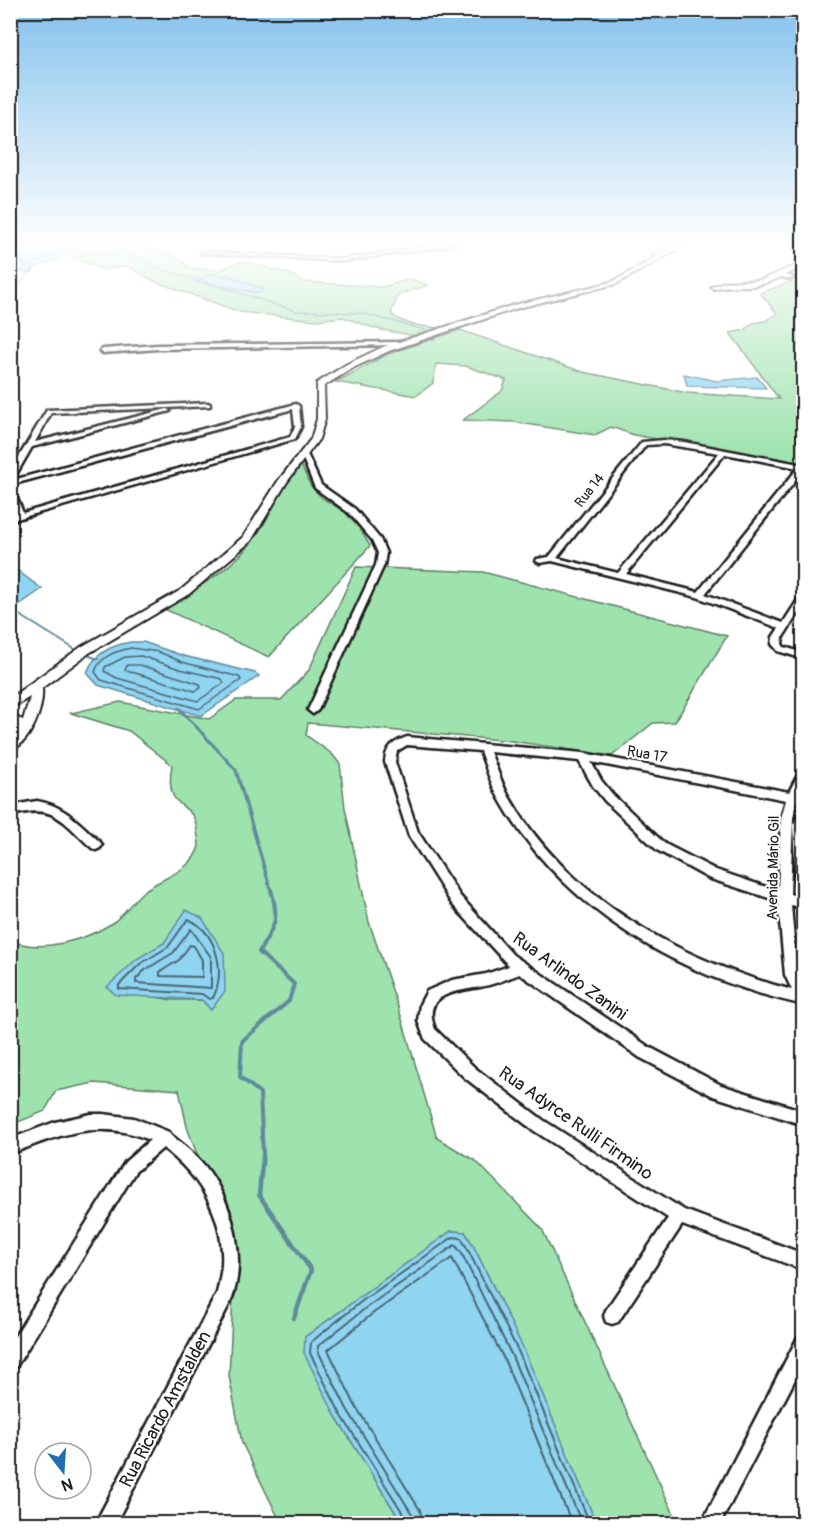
<svg xmlns="http://www.w3.org/2000/svg" width="814" height="1534" font-family="Pangolin,sans-serif">
	<rect width="100%" height="100%" fill="#fff"/>
	<filter id="ink" filterUnits="userSpaceOnUse"><feTurbulence type="fractalNoise" baseFrequency=".0167" numOctaves="2"/><feDisplacementMap in="SourceGraphic" scale="12" xChannelSelector="R" yChannelSelector="G"/><feConvolveMatrix kernelMatrix="1 2 1 2 8 2 1 2 1" color-interpolation-filters="sRGB"/></filter>
	<g filter="url(#ink)">
		<g fill="#9ee2ad" stroke="#5d7f64" stroke-width="1.5" fill-rule="evenodd">
			<path d="M140,247l32,7 19,14 30,2 20,-9 49,13 14,8 78,5 29,-8 17,6 -30,10 -7,18c9,12 34,13 47,15l-22,8 -39,-7 -34,-12 -27,3 -76,-8 -84,-30 -29,-16 -24,4 -31,-13z"/>
			<path d="M803,277v189l-169,-31 -23,-8 -16,8 -81,-13 -51,-2 39,-29 4,-11 -40,-14 -30,-2 -3,19 -17,13 -80,-14 52,-28 72,-24 123,42 104,21 92,6 -49,-66 15,-3 8,-7 12,-2 12,-8 -17,-20z"/>
			<path d="M300,463l11,23 11,12 22,13 16,18 10,17 -101,111 -105,-48c27,-18 60,-35 82,-60 23,-26 33,-59 54,-86z"/>
			<path d="M356,567l127,5 244,64 -52,86 -22,1 -41,33 -100,-15 -204,-18 -2,12 26,19 8,10 5,44 24,114 32,94 36,122 39,23 66,68 136,294h-82l-72,-173 -51,-105 -8,-13 -14,-1 -146,106 30,78 67,108h-121l-39,-80 -13,-67 4,-80 1,-59 -12,-41 -24,-39 -11,-30 -8,-37 -85,-7 -38,8 -11,20 -34,14 -1,-185c29,14 75,0 101,-16 13,-8 21,-24 33,-33 18,-14 48,-19 55,-45 0,-4 -1,-10 -2,-14 -2,-21 -8,-19 -21,-32 -8,-9 -6,-24 -4,-35l-43,-34 -58,-18 49,-11 89,17 27,-19h45l28,-30zM164,943l47,67 -9,-10h-31l-63,-13 29,-28z"/>
		</g>
		<g fill="#8fd4f1" stroke="#618a9c" stroke-width="1.5">
			<path d="M11,244h117l1,2 -7,2 -20,-3 -3,2 4,4c-18,-2 -28,0 -44,6v2l-27,10 2,2 -2,1 -21,1v-7l4,-2 2,-5 -1,-3 -5,1z"/>
			<path d="M210,274l19,2 35,13 -4,4 -64,-11z"/>
			<path d="M684,374l33,7 40,-4 9,11 -79,-2z"/>
			<path d="M10,565l32,24 -26,18 -5,-5z"/>
			<path d="M131,642h12l41,14 71,17 4,3 -58,40 -103,-31 -11,-12c6,-19 25,-28 44,-31z"/>
			<path d="M186,910l16,8 22,35 1,38 -14,19 -9,-10 -86,-5 -9,-8 30,-28 27,-16z"/>
			<path d="M451,1231l14,1 8,13 51,105 72,173h-194l-67,-108 -31,-62 1,-16z"/>
		</g>
		<g fill="none" stroke-linecap="round" stroke-linejoin="round">
			<g stroke="#4a6671" stroke-width="1.5">
				<path d="M10,250l10,2 3,13 3,2 51,-23"/>
				<path d="M131,648l28,4 23,10 57,15 2,3 -42,29 -98,-29 -6,-8c5,-16 21,-21 36,-24z"/>
				<path d="M141,656l39,13 42,10 2,4 -26,18 -81,-23 -13,-7 1,-4 20,-10z"/>
				<path d="M127,665h13l60,19 1,4 -6,3 -70,-21z"/>
			</g>
			<g stroke="#4a6671" stroke-width="2">
				<path d="M188,919c29,13 38,52 25,79l-4,1 -7,-5 -83,-5v-4l21,-21 28,-17z"/>
				<path d="M191,929l20,28v31l-75,-5v-4l9,-9 28,-17z"/>
				<path d="M190,945l4,1 8,14v17l-42,-1v-4l19,-12z"/>
				<path d="M407,1524l-1,-6 -66,-105 -30,-60 1,-11 51,-41 91,-64 8,1 6,10 52,105 71,171"/>
				<path d="M414,1524l-2,-10 -65,-105 -29,-58v-5l49,-39 88,-62 6,7 51,104 70,168"/>
				<path d="M423,1524l-3,-14 -65,-105 -27,-55 44,-36 80,-56 52,101 68,165"/>
			</g>
			<g stroke="#618a9c" stroke-width="1.5">
				<path d="M66,252l61,2 33,15 38,11"/>
				<path d="M27,277l7,-11"/>
				<path d="M205,282l91,29 65,2 64,17"/>
				<path d="M10,295l14,-16"/>
			</g>
			<g stroke="#618a9c" stroke-width="2">
				<path d="M10,609l66,41"/>
				<path d="M87,655l11,4"/>
			</g>
			<path stroke="#618a9c" stroke-width="3" d="M179,708l57,62 35,121"/>
			<path stroke="#618a9c" stroke-width="4" d="M261,1175l2,-20 -3,-62 -20,-16 2,-36 47,-40 5,-17 -35,-32c16,-28 21,-31 12,-62"/>
			<path stroke="#618a9c" stroke-width="4.5" d="M261,1173l-2,22 52,75 -17,48"/>
			<g stroke="#1c1c1c" stroke-width="5">
				<g id="minor">
					<path d="M447,244h11l-113,17 -144,-8 2,-1 142,7z"/>
					<path d="M671,244h5l-20,11 -4,-1z"/>
					<rect x="800" y="244" width="4" height="1"/>
					<path d="M779,274l14,3v1l-2,1 -14,-3z"/>
					<path d="M400,342l2,1v2l-244,4 -55,4 -3,-2 3,-2 55,-4z"/>
					<path d="M208,403l2,1v2l-159,7 -16,29 132,-33 3,2 -138,36 -19,33 283,-76 3,2 2,21 -6,12 -285,82v-5l6,-1 -6,-13v-13l4,2 9,22 267,-76 5,-10 -2,-18 -283,76v-13l37,-62z"/>
					<path d="M664,440l20,2 120,23v5l-99,124 78,29 18,-28 3,-1v10l-21,33 -1,7 2,3 20,6v6l-26,-8 -6,-7 1,-7 6,-9 -82,-31 -145,-36 -12,2 -4,-2 1,-2 12,-2 93,-115zM664,444l55,9 -101,120 -61,-15 89,-113zM725,454l73,14 -100,124 -72,-18z"/>
					<path d="M302,453l5,1 14,31 34,24 25,30 6,14 -2,12 -66,145 -5,4 -5,-4 68,-145 2,-12 -6,-13 -23,-27 -34,-25 -14,-34z"/>
					<path d="M407,737l176,16 206,39 11,-21 4,-1v15l-5,9 5,1v8l-8,-1 -3,16 -3,76 7,2 -4,-71 7,-12 4,-1v99l-6,-4 -7,-2 6,69 7,11v20c-17,-4 -33,-8 -49,-13 -104,-32 -203,-98 -256,-194 -8,-14 -13,-31 -19,-47l-73,-6 -10,6 -2,11 23,70 42,64 53,59 136,92 72,38 83,26v14l-91,-29 -74,-39 -119,-83c-12,4 -24,10 -36,12 -25,6 -64,5 -49,43l40,39 68,52 141,90 120,44v16l-122,-45 -64,97 -6,2 -6,-2 -2,-6 2,-6 62,-92 -135,-88 -68,-52 -40,-39 -7,-18 2,-17 7,-13 25,-11 34,-6 23,-8 -57,-62 -43,-68 -24,-74c1,-15 8,-20 22,-25zM490,752l89,9 14,25 12,15 52,49 51,28 70,23 7,74 7,15c-112,-30 -225,-91 -284,-195 -7,-13 -12,-29 -18,-43zM591,762l195,38 -5,18 -3,73 -62,-21 -51,-26 -52,-49 -12,-15z"/>
					<path d="M37,801c27,4 43,23 63,41l2,3 -2,3 -4,2 -4,-2c-30,-27 -38,-46 -82,-32v-9l15,-4z"/>
					<path d="M91,1114h12l31,4 35,14 2,3c14,11 29,23 39,38 24,35 37,88 21,128l-116,223h-20l122,-231c2,-9 4,-19 5,-28 3,-48 -22,-89 -59,-117l-28,24 -119,195 -6,2v-25l115,-182 25,-22c-52,-22 -91,-5 -140,14v-15l45,-17z"/>
					<path d="M804,1335v27l-84,162h-19l97,-187z"/>
				</g>
			</g>
			<g stroke="#1c1c1c" stroke-width="4">
				<g id="tertiary">
					<path d="M680,244h7l-71,40 -98,24 -129,43 -36,17 -29,18 1,33 -6,20 -32,43 -36,59 -62,53 -100,59 -47,35c2,20 -11,55 -32,63v-13l5,-6v-5l-5,-2v-10l13,5 7,-23 -20,12v-11l71,-51 100,-57 62,-53 35,-56 33,-42 6,-20v-36l30,-19 36,-17 131,-42 98,-23z"/>
					<path d="M804,262v4c-15,7 -30,16 -46,19 -15,3 -29,-1 -44,4l-3,-2 13,-5 37,-2z"/>
				</g>
			</g>
			<use href="#minor" fill="#fff" fill-rule="evenodd"/>
			<use href="#tertiary" fill="#fff" fill-rule="evenodd"/>
		</g>
	</g>
	<linearGradient id="sky" x2="0" y2="1"><stop stop-color="#84c1ec"/><stop offset="0.53" stop-color="#fff"/><stop offset="1" stop-color="#fff" stop-opacity="0"/></linearGradient>
	<rect width="814" height="459" fill="url(#sky)"/>
	<g text-anchor="middle" stroke-width="4.5" stroke-linejoin="round" paint-order="stroke">
		<g font-size="14" fill="#1c1c1c" stroke="#fff">
			<text transform="translate(589 490) rotate(-52)" y="5">Rua 14</text>
		</g>
		<g font-size="15" fill="#1c1c1c" stroke="#fff">
			<text transform="translate(647 754) rotate(10)" y="5">Rua 17</text>
			<text transform="translate(773 868) rotate(-89)" y="5">Avenida Mário Gil</text>
		</g>
		<g font-size="18" fill="#1c1c1c" stroke="#fff">
			<text transform="translate(570 976) rotate(36)" y="6">Rua Arlindo Zanini</text>
			<text transform="translate(576 1123) rotate(35)" y="6">Rua Adyrce Rulli Firmino</text>
			<text transform="translate(165 1409) rotate(-62)" y="6">Rua Ricardo Amstalden</text>
		</g>
	</g>
	<rect width="814" height="1534" fill="none" stroke="#fff" stroke-width="36"/>
	<rect x="18" y="18" width="778" height="1498" fill="none" stroke="#1c1c1c" stroke-width="2" filter="url(#ink)"/>
	<g transform="translate(63 1471) rotate(163)"><circle r="28" fill="#ffffff" stroke="#a4a4a4" stroke-width="1.5"/>
	<path d="M0-4.5L10 22L0 15L-10 22Z" fill="#1f6fb2"/>
	<text y="-9" font-size="16" font-weight="bold" text-anchor="middle" fill="#1c1c1c">N</text>
	</g>
</svg>
